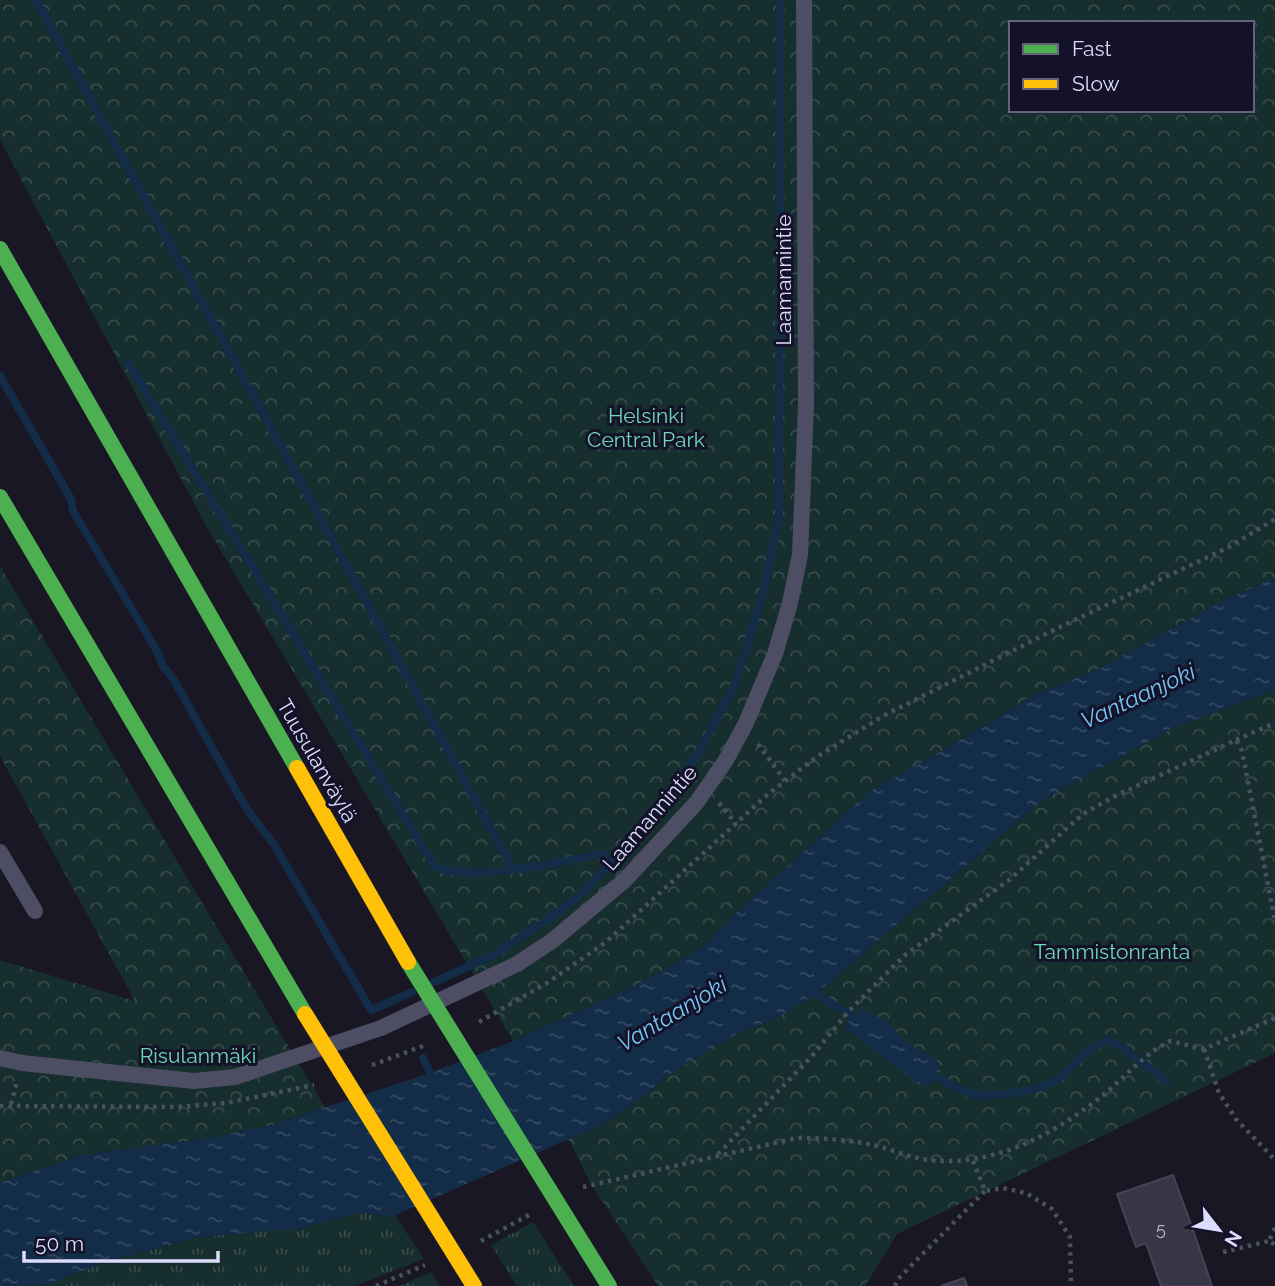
<svg xmlns="http://www.w3.org/2000/svg" width="1275" height="1286" font-family="Raleway,sans-serif">
	<defs>
		<pattern id="grass-tufts" width="24" height="20" patternUnits="userSpaceOnUse" patternTransform="scale(1.75)"><rect width="24" height="20" fill="#162e2d"/><path d="M3 7l-1-3M5 7V3M7 7l1-3M15 17l-1-3M17 17v-4M19 17l1-3" fill="none" stroke="#374c4c"/></pattern>
		<pattern id="park-crowns" width="20" height="18" patternUnits="userSpaceOnUse" patternTransform="scale(1.75)"><rect width="20" height="18" fill="#162e2d"/><path d="M2 6a3 3 0 1 1 6 0M12 15a3 3 0 1 1 6 0" fill="none" stroke="#374c4c"/></pattern>
		<pattern id="water-ripples" width="26" height="14" patternUnits="userSpaceOnUse" patternTransform="scale(1.75)"><rect width="26" height="14" fill="#132c48"/><path d="M2 4q2-2 4 0t4 0M15 11q2-2 4 0t4 0" fill="none" stroke="#354a63"/></pattern>
	</defs>
	<rect width="100%" height="100%" fill="#181723"/>
	<g fill="url(#grass-tufts)">
		<path d="M362,1212l29,5 4,-2 29,44 -69,27h-312l62,-24 95,-25 102,-9z"/>
		<path d="M533,1222l41,64h-57l-26,-41z"/>
		<path d="M431,1272l9,14h-41z"/>
	</g>
	<g fill="url(#park-crowns)" fill-rule="evenodd">
		<path d="M0,0h1275v578l-55,24 -121,67 -69,28 -86,53 -74,41 -135,123 -34,34 -64,37 -124,56 -305,-512 -208,-389zM1011,23h241v87h-241z"/>
		<path d="M0,566l325,541 -53,18 -63,13 -128,17 -81,28v-223l135,41 -135,-245z"/>
		<path d="M1275,690v363l-378,181 -32,52h-207l-67,-102 -23,-45 33,-14 47,-31 20,-19 73,-44 32,-11 43,-26 227,-194 130,-72z"/>
	</g>
	<g fill="url(#water-ripples)">
		<path d="M1275,578v112l-102,38 -130,72 -227,194 -43,26 -32,11 -73,44 -20,19 -47,31 -210,92 -29,-5 -60,16 -102,9 -95,25 -62,24h-43v-103l81,-28 128,-17 63,-13 158,-52 83,-32 124,-56 64,-37 34,-34 135,-123 74,-41 86,-53 69,-28 121,-67z"/>
		<path d="M861,1008l24,12 23,24 28,15 5,10c-4,10 -11,18 -23,15l-74,-57z"/>
	</g>
	<g fill="none" stroke-linecap="round" stroke-linejoin="round">
		<g stroke="#132c48" stroke-width="8">
			<path d="M36,0l477,869"/>
			<path d="M129,364l306,503c42,16 124,-6 168,-13l8,9"/>
			<path d="M0,376l71,123 2,12 84,140 6,15 11,14 65,116 12,19 22,28 98,167 41,-18"/>
			<path d="M434,982l60,-27 59,-39 34,-27 110,-133 38,-72 28,-91 16,-76 1,-517"/>
			<path d="M808,990l52,30"/>
			<path d="M423,1058l7,15"/>
			<path d="M929,1072c15,9 31,20 49,23 15,3 68,-6 79,-15 17,-14 30,-33 51,-40l16,8 43,34"/>
		</g>
	</g>
	<g fill="#363644" stroke="#454356" stroke-width="2">
		<path d="M1173,1175l19,52 20,59h-51l-15,-43 -10,4 -19,-53z"/>
		<path d="M964,1278l3,8h-26z"/>
	</g>
	<g fill="none" stroke-linecap="round" stroke-linejoin="round">
		<g stroke="#46535e" stroke-width="4.5" stroke-dasharray="3.5 5" stroke-linecap="butt">
			<path d="M1236,740l39,-17"/>
			<path d="M758,744l27,37"/>
			<path d="M719,803l17,21"/>
			<path d="M479,1022l68,-39 59,-41 161,-147 48,-37 68,-42 177,-89 169,-80 46,-28"/>
			<path d="M1204,1049l15,44 17,26 39,41"/>
			<path d="M372,1065l51,-19"/>
			<path d="M11,1104l6,-22"/>
			<path d="M0,1106l177,1 49,-4 88,-18"/>
			<path d="M718,1154l94,-98 36,-44 57,-57 104,-75 74,-66 30,-17 123,-57 6,11 33,170"/>
			<path d="M973,1161l12,30 18,-3 23,5 26,16 18,28 1,49"/>
			<path d="M583,1187l214,-49c27,0 54,2 80,8 17,4 34,12 52,14 65,8 130,-28 179,-69 21,-18 38,-38 62,-50l34,8 71,-31"/>
			<path d="M1275,1228l-6,13 6,4"/>
			<path d="M481,1241l48,-26"/>
			<path d="M1223,1252l46,-11"/>
			<path d="M376,1286l49,-21"/>
			<path d="M895,1286l3,-7 87,-88"/>
		</g>
		<g stroke="#4d4e63" stroke-width="16">
			<path d="M0,852l35,59"/>
			<path d="M0,1058l22,5 172,18 41,-4 146,-49 136,-64 35,-23 73,-61 72,-78 29,-42 20,-37 29,-69 15,-51 10,-48 6,-150 -2,-405"/>
		</g>
		<g stroke="#4caf50" stroke-width="16">
			<path d="M0,249l297,519"/>
			<path d="M0,497l305,517"/>
			<path d="M408,962l201,324"/>
		</g>
		<g stroke="#ffc107" stroke-width="16">
			<path d="M297,768l111,194"/>
			<path d="M305,1014l169,272"/>
		</g>
	</g>
	<g text-anchor="middle" stroke-width="6" stroke-linejoin="round" paint-order="stroke">
		<g font-size="18" fill="#b3b2ce">
			<text x="1161" y="1235">5</text>
		</g>
		<g font-size="21" fill="#dddcfc" stroke="#141228">
			<text transform="translate(784 280) rotate(-90)" y="7">Laamannintie</text>
			<text transform="translate(317 761) rotate(60)" y="7">Tuusulanväylä</text>
			<text transform="translate(650 818) rotate(-49)" y="7">Laamannintie</text>
		</g>
		<g font-size="21" fill="#6dd8b2" stroke="#141228">
			<text x="646" y="423">Helsinki<tspan x="646" dy="24">Central Park</tspan></text>
			<text x="1112" y="959">Tammistonranta</text>
			<text x="198" y="1063">Risulanmäki</text>
		</g>
		<g font-size="23" font-style="italic" fill="#73c6f4" stroke="#141228">
			<text transform="translate(1138 696) rotate(-25)" y="8">Vantaanjoki</text>
			<text transform="translate(672 1014) rotate(-31)" y="8">Vantaanjoki</text>
		</g>
	</g>
	<rect x="1009" y="21" width="245" height="91" fill="#141228" stroke="#64637d" stroke-width="2"/>
	<rect x="1023" y="44" width="35" height="10" fill="#4caf50" stroke="#64637d" stroke-width="2"/>
	<text x="1072" y="56" font-size="21" fill="#dddcfc">Fast</text>
	<rect x="1023" y="79" width="35" height="10" fill="#ffc107" stroke="#64637d" stroke-width="2"/>
	<text x="1072" y="91" font-size="21" fill="#dddcfc">Slow</text>
	<g transform="translate(1219 1230) rotate(121)" stroke="#141228" stroke-width="5" paint-order="stroke">
	<path d="M0-5L12 26L0 18L-12 26Z" fill="#dddcfc"/>
	<text y="-10" font-size="19" font-weight="bold" text-anchor="middle" fill="#dddcfc">N</text>
	</g>
	<path d="M24 1251v10h194v-10" fill="none" stroke="#dddcfc" stroke-width="3.5"/>
	<text x="35" y="1251" font-size="21" fill="#dddcfc" stroke="#141228" stroke-width="5" paint-order="stroke">50 m</text>
</svg>
